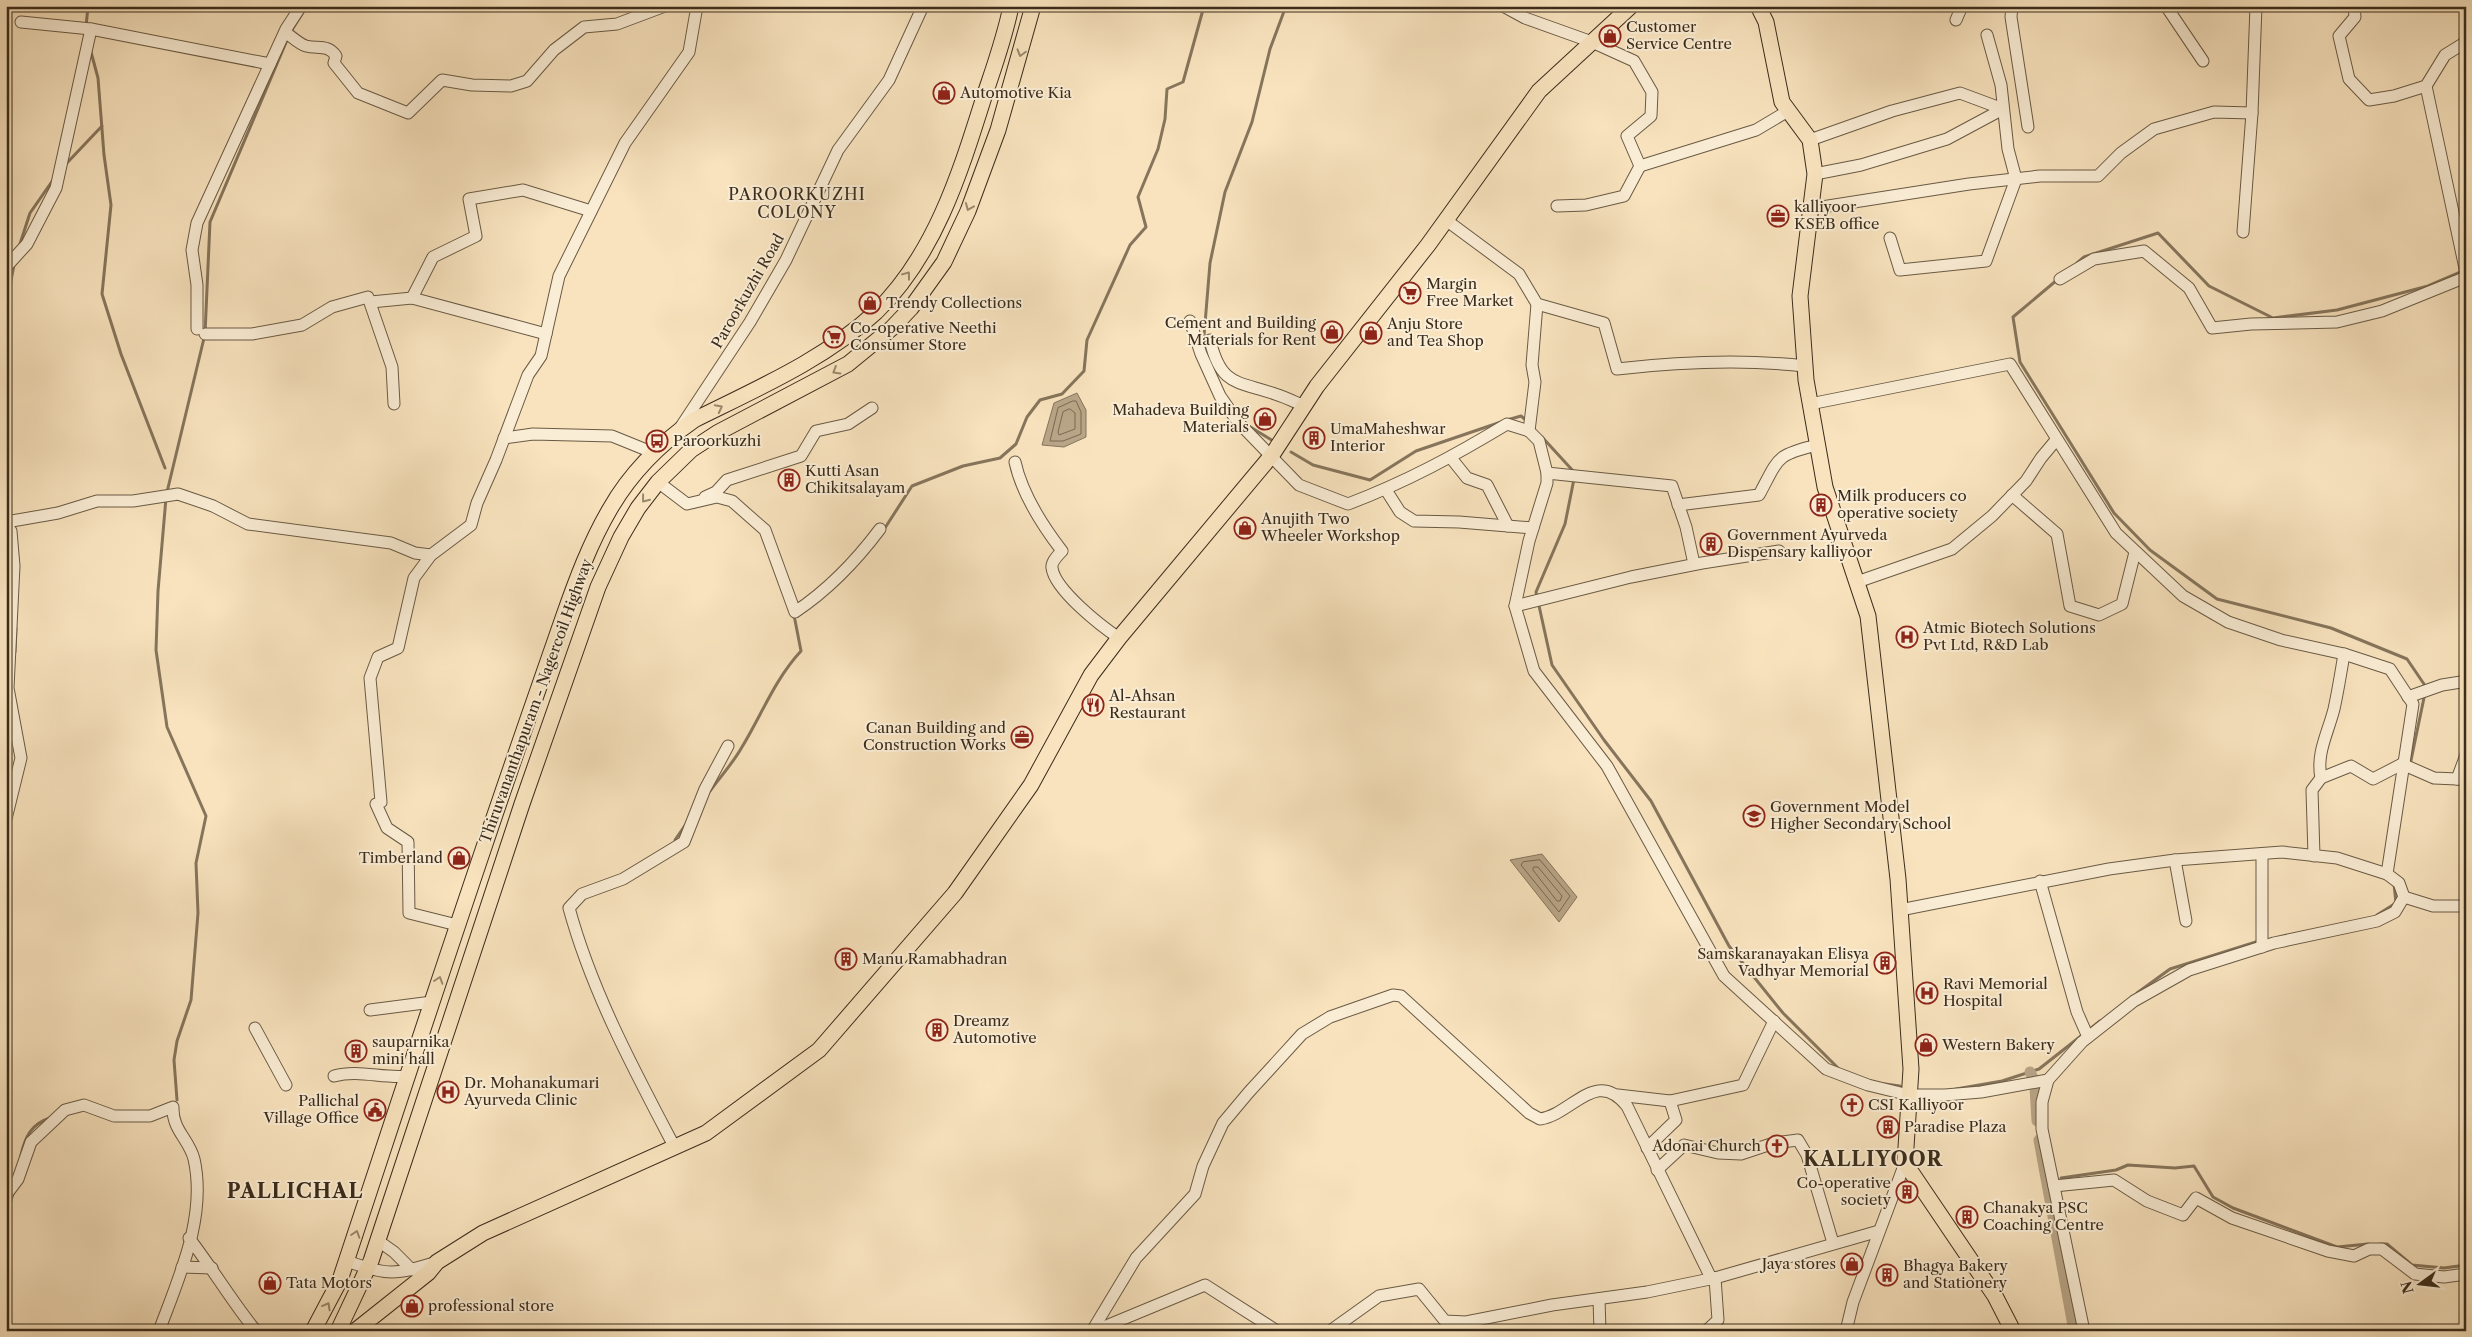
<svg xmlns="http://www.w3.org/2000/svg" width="2472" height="1337" font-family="'Libre Caslon Text',serif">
	<rect width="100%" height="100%" fill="#f8e3be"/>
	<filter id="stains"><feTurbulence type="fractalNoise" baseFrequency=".004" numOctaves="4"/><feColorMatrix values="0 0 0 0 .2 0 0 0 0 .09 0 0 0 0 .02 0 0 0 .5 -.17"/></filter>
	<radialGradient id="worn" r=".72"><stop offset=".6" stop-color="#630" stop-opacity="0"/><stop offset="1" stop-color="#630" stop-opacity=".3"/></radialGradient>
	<g fill="#b8a587" stroke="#86755c">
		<path d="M1077,393l9,17v27l-22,10 -22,-2 12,-42z"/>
		<path d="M1542,854l35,43 -18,25 -49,-62z"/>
	</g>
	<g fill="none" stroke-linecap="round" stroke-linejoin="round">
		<g stroke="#7a6851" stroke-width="1">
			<path d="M1073,401h3l5,11v22l-18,7h-13l8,-33z"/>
			<path d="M1070,409l5,4v16l-16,6 -1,-3 5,-20z"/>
			<path d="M1540,860l30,36 -11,16 -38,-47 2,-3z"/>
			<path d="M1534,867h4l24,29 -2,5h-3l-24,-31z"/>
		</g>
		<g stroke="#86755c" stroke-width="3">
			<path d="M86,27l2,-21"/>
			<path d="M91,52l7,26 6,77 7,50 -9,89 19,60 44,114"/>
			<path d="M65,165l37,-39"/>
			<path d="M19,247l11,-34 23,-33"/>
			<path d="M2077,263l7,-6 74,-24 51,53 64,32 64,-8 91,-24 35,-15"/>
			<path d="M2057,280l-44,37 7,45 94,151 36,37 67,49 114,29 76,31 19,28"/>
			<path d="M6,306l8,-41"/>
			<path d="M1206,343l-2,-7 6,-73 15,-71 27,-70 18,-73 16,-43"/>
			<path d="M1507,420l14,-4 7,6"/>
			<path d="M1247,425l28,17"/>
			<path d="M1542,437l33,36"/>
			<path d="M1291,452l22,13 57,15 46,-29 85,-29"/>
			<path d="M1574,479l-9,45 -29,68 16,73 52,75 47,61 78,145 54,67 57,57"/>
			<path d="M167,492l38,-158 5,-112 80,-189 17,-27"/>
			<path d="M166,498l-8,93 -2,59 11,77 39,89 -10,47 2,50 -7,87 -14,41 -3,19 3,40"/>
			<path d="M6,507l4,11"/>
			<path d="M883,531l29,-45 51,-20 37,-8 16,-14 11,-27 13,-17 22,-6 22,-23 3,-31 43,-95 16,-18 -8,-30 20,-48 7,-30 2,-30 16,-7 21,-76"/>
			<path d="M15,652l1,-24"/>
			<path d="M2410,765l15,-72"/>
			<path d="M710,791c11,-15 23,-28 32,-44 20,-33 33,-68 59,-96l-7,-36"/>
			<path d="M6,834l4,-14"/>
			<path d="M675,840l11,-16"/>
			<path d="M2377,915l19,-12 -2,-19"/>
			<path d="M2137,993l33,-24 89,-28"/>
			<path d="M1885,1084l15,2"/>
			<path d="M1956,1089l46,-8 37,-12 61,-48"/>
			<path d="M21,1155c4,-18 10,-31 29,-37"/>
			<path d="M2061,1178l55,-8 12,-5 47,3 19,-2 19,31 20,11 104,39 31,-3"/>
			<path d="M2046,1180h1"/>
			<path d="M6,1219l7,-26"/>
			<path d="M2380,1244h7l25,21 32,3 22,-3"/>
		</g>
		<g stroke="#b8a587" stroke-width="11">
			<path d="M2030,1072l3,6"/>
			<path d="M2035,1088l2,33"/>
			<path d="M2039,1140l35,191"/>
		</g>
		<g stroke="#6a5a44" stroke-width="13">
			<g id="minor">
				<path d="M1503,6l22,12 67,24 42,19 18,31 -1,24 -24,20 13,30 -16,30 -38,9 -29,1"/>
				<path d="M2012,6l-1,11 17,110"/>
				<path d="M2166,6l37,55"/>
				<path d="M2354,6l1,11 -16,19 10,43 20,21 25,-4 32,-10 19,-31 21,-13"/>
				<path d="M1956,20l6,-14"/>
				<path d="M21,22l70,7 179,35"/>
				<path d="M285,32c6,4 14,12 21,14 12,3 22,-2 30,10l-2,7 24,30 50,20 34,-33 30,5 39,1 16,-5 27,-31 30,-23 33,-3 48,-18"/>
				<path d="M2426,86l40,187"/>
				<path d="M1810,140l82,-29 68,-18 43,16"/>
				<path d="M1640,166l116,-36 32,-19"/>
				<path d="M1815,174l46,-9 86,-26 56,-30"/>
				<path d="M1809,209l160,-25 71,-8h58l23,-23 33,-24 60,-17 38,1"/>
				<path d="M1446,220l73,54 18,30 67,19 13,46c62,-7 125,-10 188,-3"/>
				<path d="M2243,232l9,-119 4,-107"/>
				<path d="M1890,238l10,32 86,-9 30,-82 -8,-30 -7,-64 -14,-50"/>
				<path d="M6,267l21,-23 29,-56 35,-159"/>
				<path d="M2060,279l34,-20 50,-8 45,37 23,40 39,-4 86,-2 45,-11 84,-34"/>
				<path d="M412,298l21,-41 43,-21 -7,-37 54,-9 68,21"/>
				<path d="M371,302l41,-4 134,36"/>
				<path d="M1190,321l11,33 19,42 18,26 61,63 49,19c58,-22 106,-48 159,-80l22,7 10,10 8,32v10l-18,58 -14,65 19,65 73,95 117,210 102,93 42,16 41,10h36l36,-3 67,-12"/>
				<path d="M197,329v-44l-5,-35 5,-27 89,-194 15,-23"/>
				<path d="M205,334h47l50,-9 30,-18 36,-10 24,70 2,37"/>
				<path d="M1210,340c11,47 28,41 65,54 10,3 20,8 29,12"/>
				<path d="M1810,404l200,-40 106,169 67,63 45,26 53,18 63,14 46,15 23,35 -26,170"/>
				<path d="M680,428l70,-106 36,-62 52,-110 51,-70 34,-74"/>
				<path d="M1529,431l6,-49 -3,-17 5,-61"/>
				<path d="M504,438l29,-4 79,2 42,17"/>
				<path d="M1451,458l16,20 20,7 21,41"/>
				<path d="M1015,462c7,32 27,63 47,89 -4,4 -11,11 -10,17 3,22 49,58 67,70"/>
				<path d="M1547,473l125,13 14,41 8,37"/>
				<path d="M658,482l29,22 30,-7 15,4 33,29 30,82c33,-22 61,-51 85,-83"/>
				<path d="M1386,490l14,22 14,9 45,1 74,6"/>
				<path d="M2012,495l45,39 13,72 29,9 23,-11 13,-52"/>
				<path d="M705,497l11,-5 11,-12 74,-24 15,-25 32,-7 24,-16"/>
				<path d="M1678,505l81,-10c20,-37 16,-40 58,-50"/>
				<path d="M6,522l52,-9 39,-12h36l45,-7 35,12 35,18 143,19 24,10 16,2"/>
				<path d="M6,525l5,6 3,35 -6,122 13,70 -15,61"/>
				<path d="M1857,582l95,-33 40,-33 34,-35 15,-23 15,-18"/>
				<path d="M1515,606l116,-29 71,-14 77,-12"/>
				<path d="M2408,697l34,-12 19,-3 5,4"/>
				<path d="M2466,755l-9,24 9,1"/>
				<path d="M2321,778l30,-12 22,13 29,-15 32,14 23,1"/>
				<path d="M2262,854v93"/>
				<path d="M2314,856l-2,-66 9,-12c-5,-25 7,-45 13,-69 4,-18 7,-37 10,-55"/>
				<path d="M2175,860l11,61"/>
				<path d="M2040,881l37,131 11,25"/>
				<path d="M2404,897l29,9h33"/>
				<path d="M1900,910l209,-41 66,-9 107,-8 55,6 50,16 12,9 5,14 -9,15 -18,9 -103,22 -85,27 -55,31 -52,41 -34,38 -6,22v27l42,202"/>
				<path d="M457,925l-48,-12 -1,-71 -21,-14 -11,-24 5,-2 -11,-124 8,-21 20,-9 16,-70 17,-23 40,-30 6,-22 19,-43 32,-85 13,-19 18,-80 66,-133 64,-91 8,-46"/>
				<path d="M370,1010l62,-8"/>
				<path d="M255,1028l31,57"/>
				<path d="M334,1076c25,-7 49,3 74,0"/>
				<path d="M1618,1095l52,6 73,-16 31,-64"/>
				<path d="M674,1146c-40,-76 -82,-154 -105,-238l13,-14 41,-15 61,-37 21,-53 23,-43"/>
				<path d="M1647,1148l29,-28 -6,-19"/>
				<path d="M1657,1170l27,-25 34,8 23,1 33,-11 24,-3 9,15 26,88"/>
				<path d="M2054,1186l60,-6 33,21 36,14 13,-17 36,20 96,33 26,5 15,-7h13l33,25 29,3 22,-3"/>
				<path d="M6,1195l12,-16 13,-37 34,-32 19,-5 30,11h36l23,-9c-1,23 16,32 21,52 13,58 -15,118 -35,172"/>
				<path d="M189,1238c24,31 43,64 67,93"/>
				<path d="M377,1240l17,12 18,18"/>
				<path d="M347,1261c40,15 49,14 90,1"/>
				<path d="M182,1267l30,1"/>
				<path d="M1599,1299l1,32"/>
				<path d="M1092,1331l44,-73 59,-64 8,-28 20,-43 26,-31 53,-58 28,-17 63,-22 8,1 128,117 11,6c33,-5 56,-52 87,-13l83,170 5,2 164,-47"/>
				<path d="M1094,1331l111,-46 72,46"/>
				<path d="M1330,1331l49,-35 40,-7 26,32 21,1 86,-17 95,-13 68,-14 3,42 -12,11"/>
				<path d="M1846,1331l7,-29 52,-139"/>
			</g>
		</g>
		<g stroke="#3b2c1b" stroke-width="17">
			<g id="major">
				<path d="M1758,6l8,16 16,80 28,38 5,34 -15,122 6,84 19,107 43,129 30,263 13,190 -6,94 90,133 18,35"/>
				<path d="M313,1331l27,-51c57,-172 113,-344 172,-515 17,-49 34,-99 51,-147 13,-37 27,-75 47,-109 20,-35 51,-66 84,-89 62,-31 130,-60 182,-108 59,-57 84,-139 108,-215 10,-30 21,-60 27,-91"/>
				<path d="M338,1331l33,-70 151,-457 76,-217 23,-50 17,-29 20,-26 33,-32 26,-17 131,-69 44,-36 19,-20 33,-46 24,-51 30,-81 35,-124"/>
				<path d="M355,1331l73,-58 9,-11 46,-29 223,-100 113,-83 136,-157 76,-108 60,-110 28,-37 153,-183 45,-69 111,-141 111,-154 92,-85"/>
			</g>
		</g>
		<use href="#minor" stroke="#faedd5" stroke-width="11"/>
		<use href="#major" stroke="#f8e3be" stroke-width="15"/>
	</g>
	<defs><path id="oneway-chevron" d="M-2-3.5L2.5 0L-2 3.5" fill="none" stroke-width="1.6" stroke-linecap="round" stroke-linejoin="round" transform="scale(1.25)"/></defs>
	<g stroke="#9a886c">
		<use href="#oneway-chevron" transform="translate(1021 53) rotate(106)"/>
		<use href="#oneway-chevron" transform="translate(969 207) rotate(112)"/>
		<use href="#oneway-chevron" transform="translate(907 275) rotate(-53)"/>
		<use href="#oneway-chevron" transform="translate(836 371) rotate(149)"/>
		<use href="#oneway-chevron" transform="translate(719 408) rotate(-27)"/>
		<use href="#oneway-chevron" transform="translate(645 499) rotate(128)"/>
		<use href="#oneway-chevron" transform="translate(439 980) rotate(-72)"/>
		<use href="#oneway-chevron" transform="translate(356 1234) rotate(-72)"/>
		<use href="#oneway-chevron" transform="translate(327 1306) rotate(-61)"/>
	</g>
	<defs>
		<g id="shop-ring" transform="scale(1.125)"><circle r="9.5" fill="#faedd5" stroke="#8f2418" stroke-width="1.5"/><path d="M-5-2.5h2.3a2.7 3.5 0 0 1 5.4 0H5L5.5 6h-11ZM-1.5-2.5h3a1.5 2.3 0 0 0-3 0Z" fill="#8f2418"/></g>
		<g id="office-ring" transform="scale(1.125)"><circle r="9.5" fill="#faedd5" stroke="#8f2418" stroke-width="1.5"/><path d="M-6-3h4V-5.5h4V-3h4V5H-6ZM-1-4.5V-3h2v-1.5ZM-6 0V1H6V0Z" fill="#8f2418"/></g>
		<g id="supermarket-ring" transform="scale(1.125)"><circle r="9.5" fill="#faedd5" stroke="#8f2418" stroke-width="1.5"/><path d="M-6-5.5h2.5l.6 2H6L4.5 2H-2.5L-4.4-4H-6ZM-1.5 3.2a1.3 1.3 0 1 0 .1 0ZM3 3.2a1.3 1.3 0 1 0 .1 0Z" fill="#8f2418"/></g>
		<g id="building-ring" transform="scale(1.125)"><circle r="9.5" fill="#faedd5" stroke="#8f2418" stroke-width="1.5"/><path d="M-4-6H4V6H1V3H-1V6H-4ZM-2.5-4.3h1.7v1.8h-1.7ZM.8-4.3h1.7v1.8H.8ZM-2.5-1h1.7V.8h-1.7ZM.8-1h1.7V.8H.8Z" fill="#8f2418"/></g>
		<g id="bus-ring" transform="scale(1.125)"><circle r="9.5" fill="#faedd5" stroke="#8f2418" stroke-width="1.5"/><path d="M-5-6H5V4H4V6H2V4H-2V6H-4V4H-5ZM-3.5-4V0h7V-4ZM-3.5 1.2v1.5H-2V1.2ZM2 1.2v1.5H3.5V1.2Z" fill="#8f2418"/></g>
		<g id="hospital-ring" transform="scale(1.125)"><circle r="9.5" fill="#faedd5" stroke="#8f2418" stroke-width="1.5"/><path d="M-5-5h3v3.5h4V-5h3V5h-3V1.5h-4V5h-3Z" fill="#8f2418"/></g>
		<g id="restaurant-ring" transform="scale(1.125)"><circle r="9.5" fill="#faedd5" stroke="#8f2418" stroke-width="1.5"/><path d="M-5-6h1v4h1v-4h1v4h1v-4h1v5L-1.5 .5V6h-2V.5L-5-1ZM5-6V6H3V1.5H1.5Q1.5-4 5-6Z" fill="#8f2418"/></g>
		<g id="school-ring" transform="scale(1.125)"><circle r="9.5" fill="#faedd5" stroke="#8f2418" stroke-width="1.5"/><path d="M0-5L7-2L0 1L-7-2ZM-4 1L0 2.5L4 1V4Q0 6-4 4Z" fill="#8f2418"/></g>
		<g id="church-ring" transform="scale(1.125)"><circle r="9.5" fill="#faedd5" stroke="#8f2418" stroke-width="1.5"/><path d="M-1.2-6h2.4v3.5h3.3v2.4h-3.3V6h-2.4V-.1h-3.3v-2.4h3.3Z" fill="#8f2418"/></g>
		<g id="civic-ring" transform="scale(1.125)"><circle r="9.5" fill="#faedd5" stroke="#8f2418" stroke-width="1.5"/><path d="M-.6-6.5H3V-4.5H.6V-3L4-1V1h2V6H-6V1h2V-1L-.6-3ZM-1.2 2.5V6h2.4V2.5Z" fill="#8f2418"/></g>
	</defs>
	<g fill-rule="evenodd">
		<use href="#shop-ring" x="1610" y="36"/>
		<use href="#shop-ring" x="944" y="93"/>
		<use href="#office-ring" x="1778" y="216"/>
		<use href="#supermarket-ring" x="1410" y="293"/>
		<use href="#shop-ring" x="870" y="303"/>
		<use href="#shop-ring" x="1332" y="332"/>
		<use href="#shop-ring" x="1371" y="333"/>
		<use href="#supermarket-ring" x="834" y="337"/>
		<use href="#shop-ring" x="1265" y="419"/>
		<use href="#building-ring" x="1314" y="438"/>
		<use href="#bus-ring" x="657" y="441"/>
		<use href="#building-ring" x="789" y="480"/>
		<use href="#building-ring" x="1821" y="505"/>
		<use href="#shop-ring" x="1245" y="528"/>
		<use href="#building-ring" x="1711" y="544"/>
		<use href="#hospital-ring" x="1907" y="637"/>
		<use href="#restaurant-ring" x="1093" y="705"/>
		<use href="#office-ring" x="1022" y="737"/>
		<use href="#school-ring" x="1754" y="816"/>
		<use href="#shop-ring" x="459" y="858"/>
		<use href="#building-ring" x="846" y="959"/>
		<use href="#building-ring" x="1885" y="963"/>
		<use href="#hospital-ring" x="1927" y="993"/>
		<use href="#building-ring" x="937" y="1030"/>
		<use href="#shop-ring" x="1926" y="1045"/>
		<use href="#building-ring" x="356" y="1051"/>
		<use href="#hospital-ring" x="448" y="1092"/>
		<use href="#church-ring" x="1852" y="1105"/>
		<use href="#civic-ring" x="375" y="1110"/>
		<use href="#building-ring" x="1888" y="1127"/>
		<use href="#church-ring" x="1777" y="1146"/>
		<use href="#building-ring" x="1907" y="1192"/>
		<use href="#building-ring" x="1967" y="1217"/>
		<use href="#shop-ring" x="1852" y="1264"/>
		<use href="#building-ring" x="1887" y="1275"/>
		<use href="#shop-ring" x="270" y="1283"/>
		<use href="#shop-ring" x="412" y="1306"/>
	</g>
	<g text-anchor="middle" stroke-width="4" stroke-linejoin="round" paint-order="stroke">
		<g font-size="15" fill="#3b2c1b" stroke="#faedd5" text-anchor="start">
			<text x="1626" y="32">Customer<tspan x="1626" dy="17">Service Centre</tspan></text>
			<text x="960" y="98">Automotive Kia</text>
			<text x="1794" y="212">kalliyoor<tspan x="1794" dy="17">KSEB office</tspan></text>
			<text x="1426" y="289">Margin<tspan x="1426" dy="17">Free Market</tspan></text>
			<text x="886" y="308">Trendy Collections</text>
			<text x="1316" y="328" text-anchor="end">Cement and Building<tspan x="1316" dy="17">Materials for Rent</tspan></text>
			<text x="1387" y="329">Anju Store<tspan x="1387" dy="17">and Tea Shop</tspan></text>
			<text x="850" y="333">Co-operative Neethi<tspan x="850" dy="17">Consumer Store</tspan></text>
			<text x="1249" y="415" text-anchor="end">Mahadeva Building<tspan x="1249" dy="17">Materials</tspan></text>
			<text x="1330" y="434">UmaMaheshwar<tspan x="1330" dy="17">Interior</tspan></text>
			<text x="673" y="446">Paroorkuzhi</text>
			<text x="805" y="476">Kutti Asan<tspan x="805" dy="17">Chikitsalayam</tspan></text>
			<text x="1837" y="501">Milk producers co<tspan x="1837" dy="17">operative society</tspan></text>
			<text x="1261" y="524">Anujith Two<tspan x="1261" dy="17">Wheeler Workshop</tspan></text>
			<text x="1727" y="540">Government Ayurveda<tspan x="1727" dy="17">Dispensary kalliyoor</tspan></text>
			<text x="1923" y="633">Atmic Biotech Solutions<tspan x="1923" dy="17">Pvt Ltd, R&amp;D Lab</tspan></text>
			<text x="1109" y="701">Al-Ahsan<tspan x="1109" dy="17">Restaurant</tspan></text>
			<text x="1006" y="733" text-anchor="end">Canan Building and<tspan x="1006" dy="17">Construction Works</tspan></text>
			<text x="1770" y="812">Government Model<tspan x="1770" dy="17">Higher Secondary School</tspan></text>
			<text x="443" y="863" text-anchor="end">Timberland</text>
			<text x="1869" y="959" text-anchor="end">Samskaranayakan Elisya<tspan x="1869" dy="17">Vadhyar Memorial</tspan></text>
			<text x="862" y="964">Manu Ramabhadran</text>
			<text x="1943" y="989">Ravi Memorial<tspan x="1943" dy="17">Hospital</tspan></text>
			<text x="953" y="1026">Dreamz<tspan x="953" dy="17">Automotive</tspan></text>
			<text x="372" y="1047">sauparnika<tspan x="372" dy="17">mini hall</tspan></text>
			<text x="1942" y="1050">Western Bakery</text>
			<text x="464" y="1088">Dr. Mohanakumari<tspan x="464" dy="17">Ayurveda Clinic</tspan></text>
			<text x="359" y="1106" text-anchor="end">Pallichal<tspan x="359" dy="17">Village Office</tspan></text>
			<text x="1868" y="1110">CSI Kalliyoor</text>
			<text x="1904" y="1132">Paradise Plaza</text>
			<text x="1761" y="1151" text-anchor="end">Adonai Church</text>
			<text x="1891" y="1188" text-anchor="end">Co-operative<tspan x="1891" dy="17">society</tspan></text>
			<text x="1983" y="1213">Chanakya PSC<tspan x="1983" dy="17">Coaching Centre</tspan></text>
			<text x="1836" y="1269" text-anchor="end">Jaya stores</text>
			<text x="1903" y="1271">Bhagya Bakery<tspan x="1903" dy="17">and Stationery</tspan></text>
			<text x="286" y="1288">Tata Motors</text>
			<text x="428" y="1311">professional store</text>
		</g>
		<g font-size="15" fill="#3b2c1b" stroke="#faedd5">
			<text transform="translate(748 291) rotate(-60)" y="5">Paroorkuzhi Road</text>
			<text transform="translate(536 701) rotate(-70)" y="5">Thiruvananthapuram - Nagercoil Highway</text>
		</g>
		<g font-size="16" letter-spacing="1" fill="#3b2c1b" stroke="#faedd5">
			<text x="797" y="200">PAROORKUZHI<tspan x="797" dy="18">COLONY</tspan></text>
		</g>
		<g font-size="20" font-weight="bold" letter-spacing="1" fill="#3b2c1b" stroke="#faedd5">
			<text x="1873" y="1166">KALLIYOOR</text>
			<text x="295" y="1198">PALLICHAL</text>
		</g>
	</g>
	<rect width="2472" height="1337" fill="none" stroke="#f8e3be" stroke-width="25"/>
	<rect x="8" y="8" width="2457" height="1322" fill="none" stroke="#3b2c1b" stroke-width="2.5"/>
	<rect x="12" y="12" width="2447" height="1312" fill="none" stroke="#3b2c1b"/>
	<g transform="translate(2420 1284) rotate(255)" stroke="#faedd5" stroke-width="4" paint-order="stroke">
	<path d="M0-4L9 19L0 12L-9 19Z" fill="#3b2c1b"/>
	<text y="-8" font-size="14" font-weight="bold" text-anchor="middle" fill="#3b2c1b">N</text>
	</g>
	<rect width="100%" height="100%" filter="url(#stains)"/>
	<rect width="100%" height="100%" fill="url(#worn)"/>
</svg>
